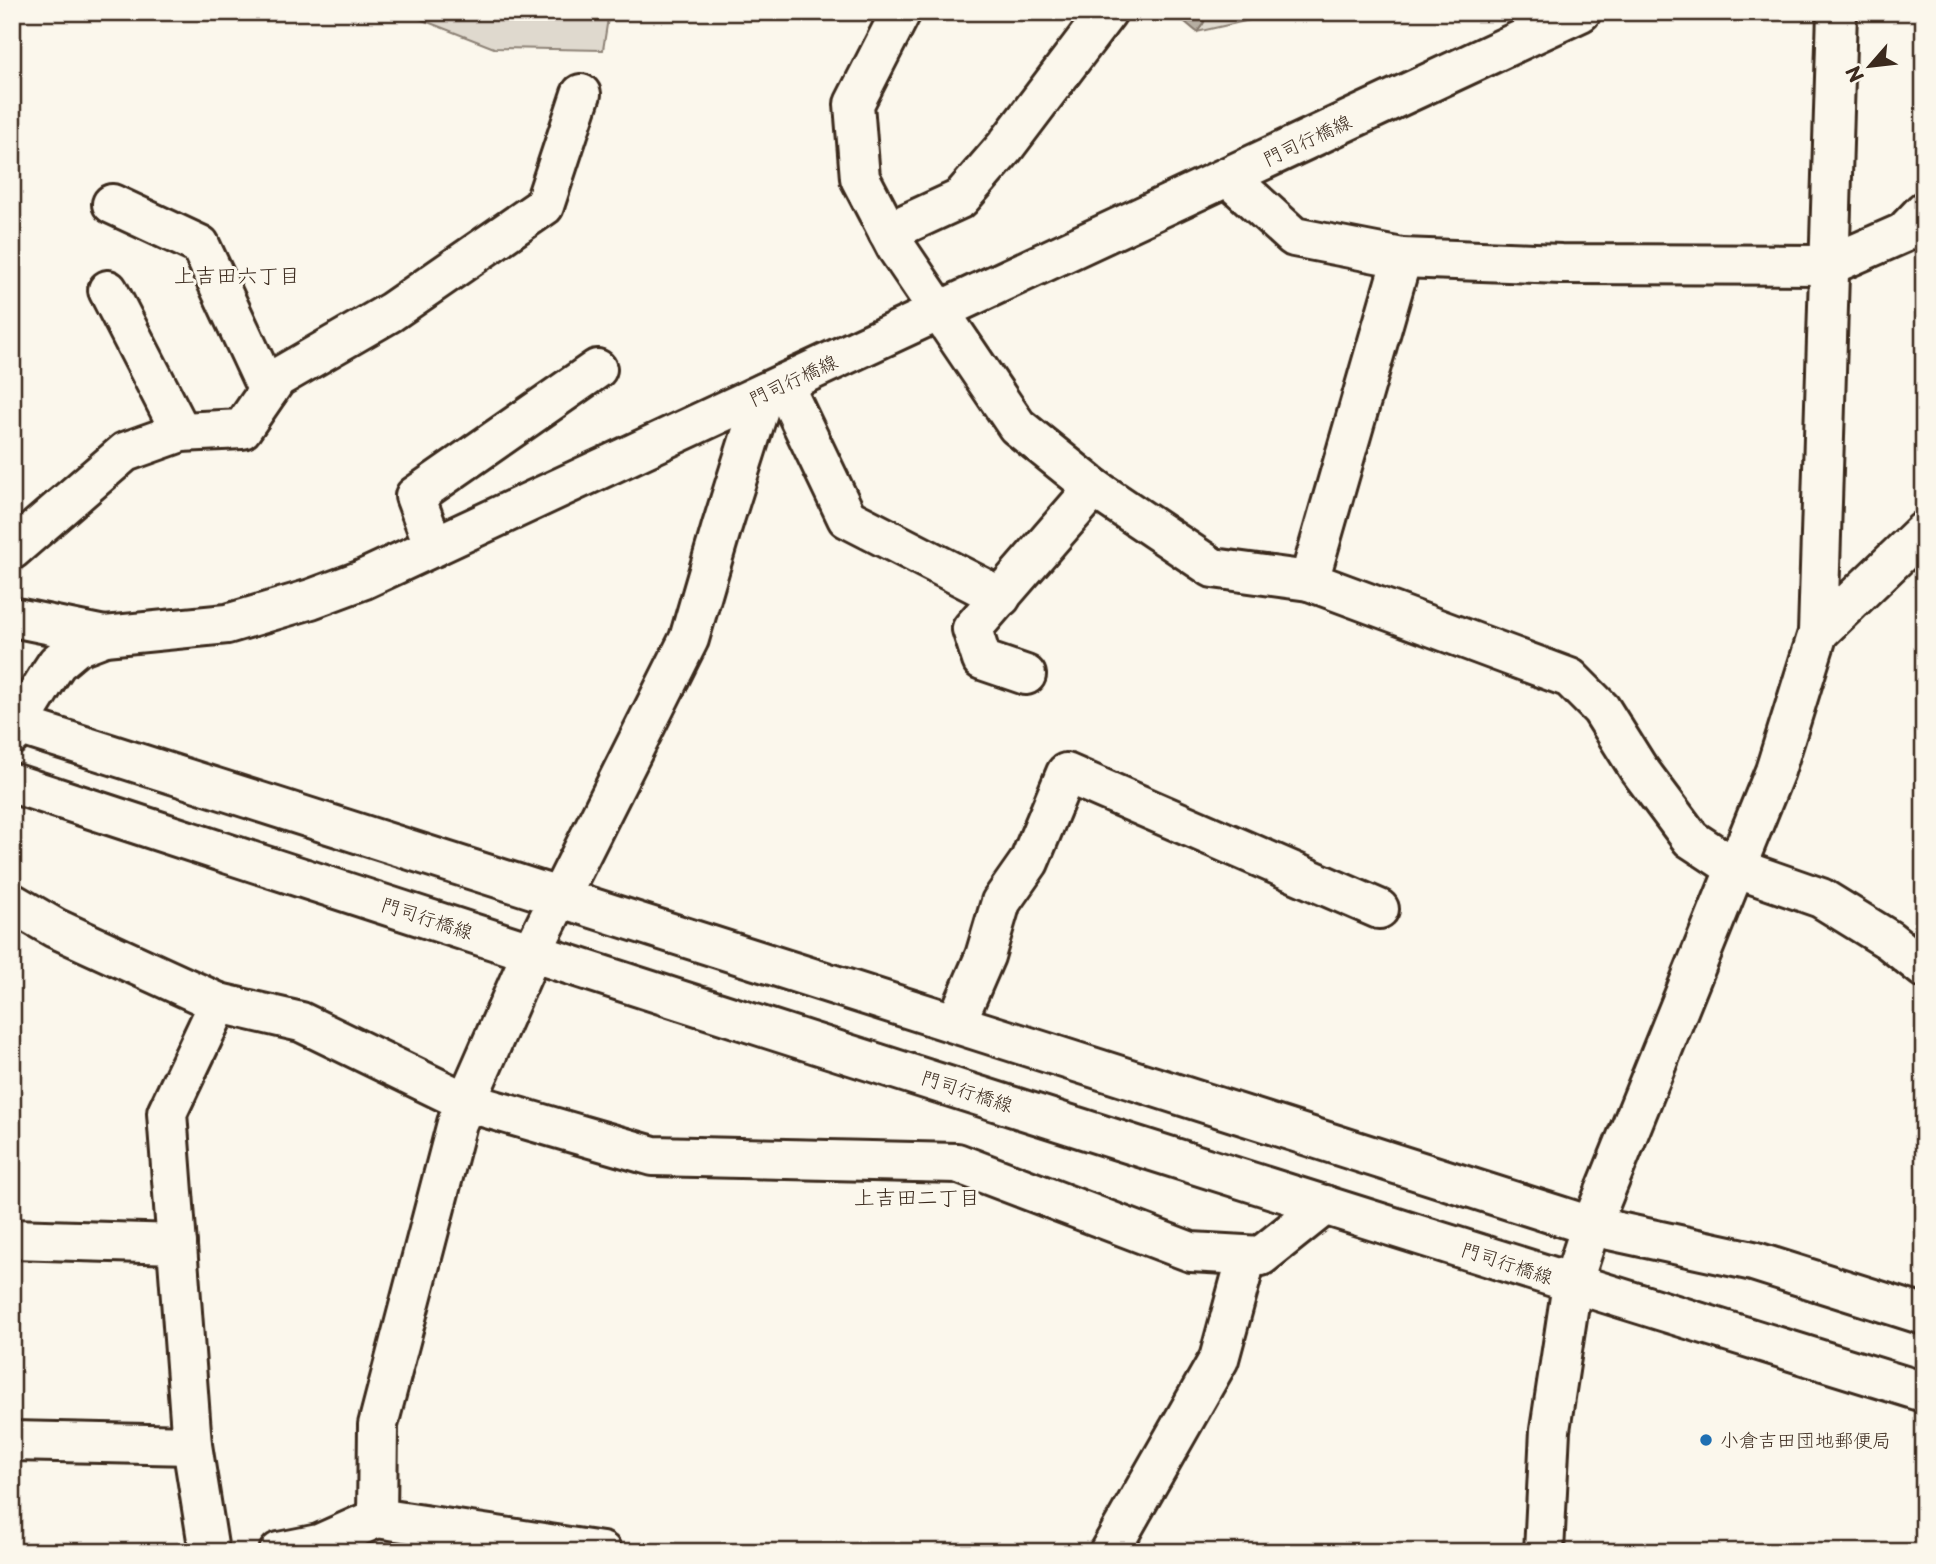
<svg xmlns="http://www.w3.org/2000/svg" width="1936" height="1564" font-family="'Playpen Sans','Klee One',sans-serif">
	<rect width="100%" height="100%" fill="#fbf7ec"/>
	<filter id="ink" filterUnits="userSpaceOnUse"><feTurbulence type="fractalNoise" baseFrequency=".0143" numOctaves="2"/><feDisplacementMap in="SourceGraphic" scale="14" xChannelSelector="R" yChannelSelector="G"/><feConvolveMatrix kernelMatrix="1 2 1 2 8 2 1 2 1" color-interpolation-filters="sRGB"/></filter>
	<g filter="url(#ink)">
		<g fill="#dfd9ce" stroke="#8d8276" stroke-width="2">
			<path d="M402,12h207l-6,38 -109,-2z"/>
			<path d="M1208,12h77l-88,20 6,-8z"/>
		</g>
		<path fill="#b6aea2" stroke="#85796d" stroke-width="2" d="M1173,12h35l-5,12 -6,8z"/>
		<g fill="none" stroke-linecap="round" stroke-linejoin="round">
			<g stroke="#3b2a1e" stroke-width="44">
				<g id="minor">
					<path d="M901,12l-47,92 6,74 36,69 121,179 77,62"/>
					<path d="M1228,177l66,60 108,21 159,6 269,1 73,-32 21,-22"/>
					<path d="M112,204l88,41 68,146"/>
					<path d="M888,232l72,-33 45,-52 102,-135"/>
					<path d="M1402,258l-93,323 261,97 31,31 37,59 53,71 44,29 86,30 68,42 35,28"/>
					<path d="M108,290l73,142"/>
					<path d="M783,384l64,134 154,79"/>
					<path d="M434,547l-19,-51 182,-127"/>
					<path d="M12,550l113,-98 56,-20 61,-3 35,-51 114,-66 153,-106 37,-112"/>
					<path d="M12,617l93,19"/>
					<path d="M1818,633l106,-102"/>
					<path d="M1026,675l-44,-15 -10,-31 122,-141 119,80 96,13"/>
					<path d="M12,903l43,25 164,75 -52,110 25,332 17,107"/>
					<path d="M219,1003l82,19 165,80 187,54 304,7 234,89 70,4 64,-51"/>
					<path d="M956,1023l29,-67 16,-54 28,-40 37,-89 313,136"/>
					<path d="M12,1239l165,5"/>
					<path d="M12,1441l180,4"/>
					<path d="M377,1518l1,-93 79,-302 75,-171 157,-313 33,-113 42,-133"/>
					<path d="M279,1552l40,-8 58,-26 225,34"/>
					<path d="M1109,1552l110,-193 28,-103"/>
					<path d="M1544,1552l6,-122 22,-146 19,-58 184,-455 43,-138 19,-621"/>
				</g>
			</g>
			<g stroke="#3b2a1e" stroke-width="44">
				<g id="major">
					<path d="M12,723l1579,503 162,35 171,54"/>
					<path d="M12,735l37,-60 8,-12 19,-16 29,-11 122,-12 84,-25 51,-19 1219,-568"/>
					<path d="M12,783c636,209 1273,412 1912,609"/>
				</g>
			</g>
			<use href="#minor" stroke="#fbf7ec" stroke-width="38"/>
			<use href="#major" stroke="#fbf7ec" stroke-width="38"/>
		</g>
	</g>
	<circle fill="#1f6fb2" stroke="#fbf7ec" stroke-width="2.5" cx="1706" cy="1440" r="7"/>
	<g text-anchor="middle" stroke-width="6" stroke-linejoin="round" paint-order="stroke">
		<g font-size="19" fill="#3b2a1e" stroke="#fbf7ec">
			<text transform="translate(1307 140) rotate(-25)" y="7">門司行橋線</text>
			<text transform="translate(793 380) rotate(-25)" y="7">門司行橋線</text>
			<text transform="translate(427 918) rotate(18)" y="7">門司行橋線</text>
			<text transform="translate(967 1091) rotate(18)" y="7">門司行橋線</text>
			<text transform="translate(1507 1263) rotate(18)" y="7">門司行橋線</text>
		</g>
		<g font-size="19" fill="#3b2a1e" stroke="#fbf7ec" text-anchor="start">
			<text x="1720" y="1447">小倉吉田団地郵便局</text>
		</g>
		<g font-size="21" fill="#3b2a1e" stroke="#fbf7ec">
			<text x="237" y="283">上吉田六丁目</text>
			<text x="917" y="1205">上吉田二丁目</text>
		</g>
	</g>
	<rect width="1936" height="1564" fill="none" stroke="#fbf7ec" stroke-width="42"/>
	<rect x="21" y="21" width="1894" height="1522" fill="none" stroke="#3b2a1e" stroke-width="2.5" filter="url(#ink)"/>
	<g transform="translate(1870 66) rotate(242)" stroke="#fbf7ec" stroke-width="5" paint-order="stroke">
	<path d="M0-5L12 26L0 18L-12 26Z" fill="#3b2a1e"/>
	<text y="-10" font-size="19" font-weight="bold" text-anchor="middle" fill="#3b2a1e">N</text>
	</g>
</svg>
